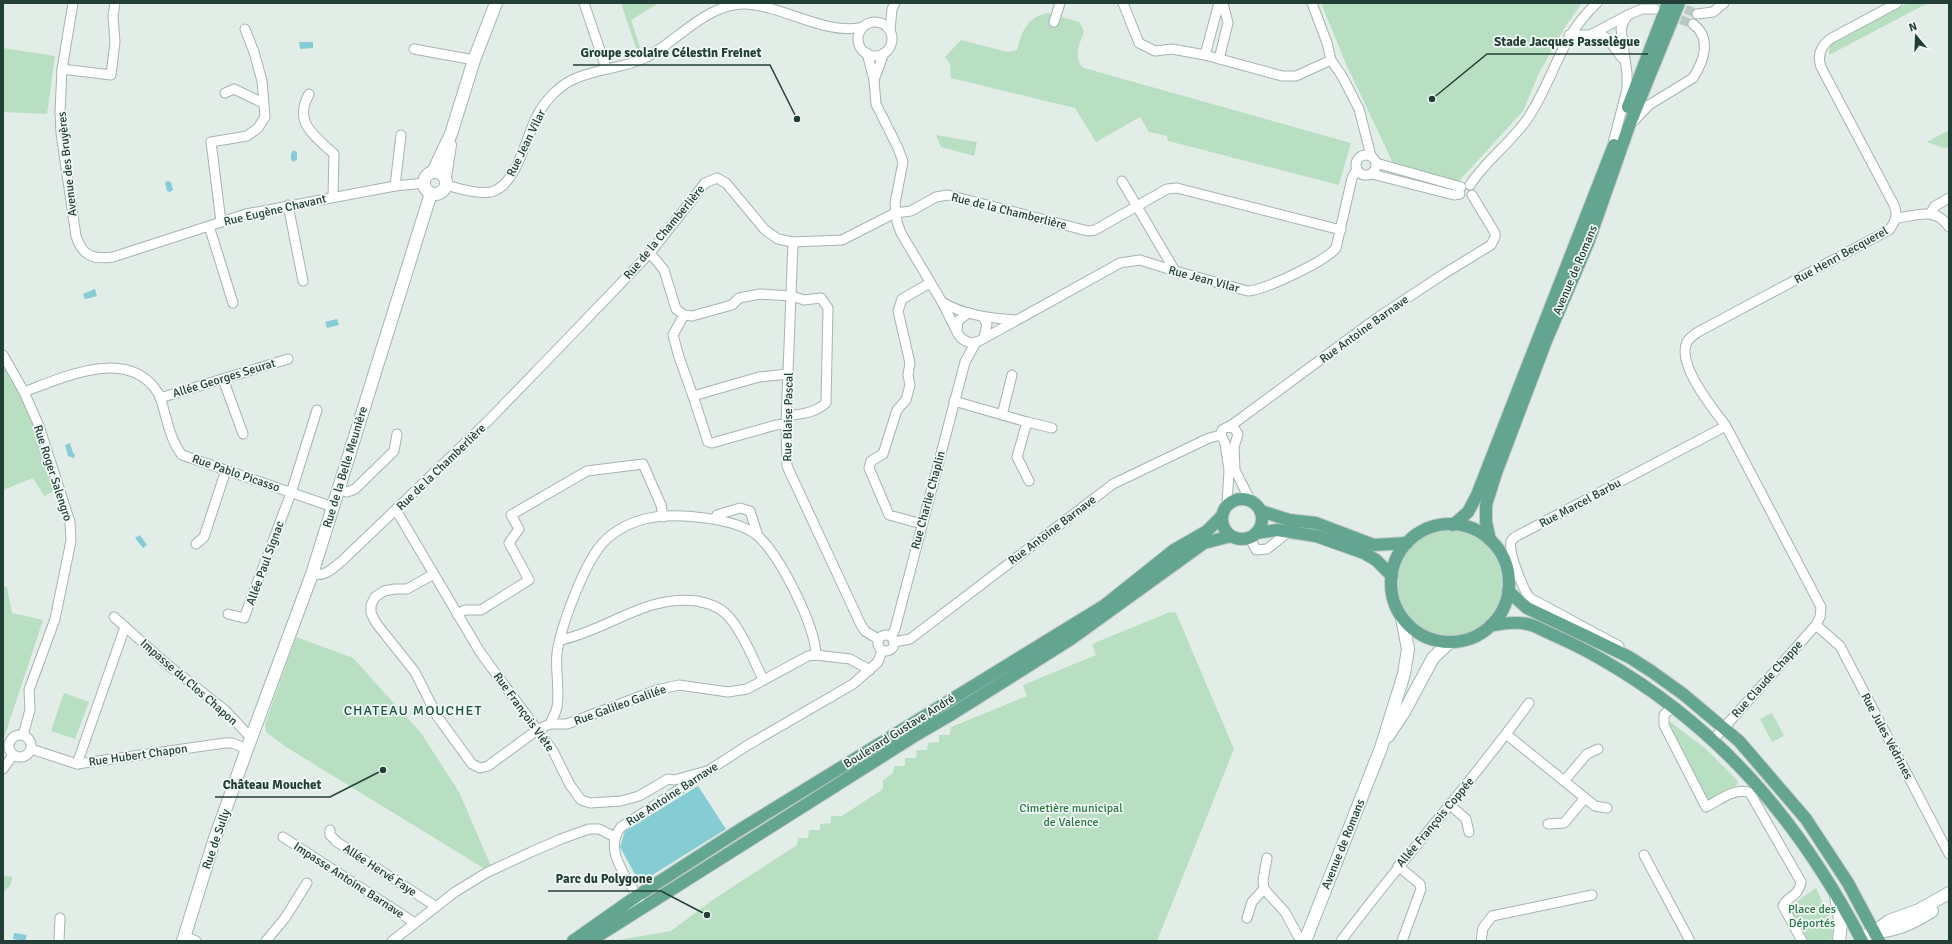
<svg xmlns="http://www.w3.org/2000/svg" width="1952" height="944" font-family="Signika,sans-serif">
	<rect width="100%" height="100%" fill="#e2ede7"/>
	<g fill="#b9dfc2">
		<path d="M621,3h38l-28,17 10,30 -4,1z"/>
		<path d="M1321,3h261l-17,24 -26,46 -16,38 -64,70 -66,-18 -47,-99z"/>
		<path d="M1908,3h20l-99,52 1,-11z"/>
		<path d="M1048,13l31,9 5,9c-4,13 -12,27 0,37l267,75 -12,42 -171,-44 -1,-5 -18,-4 -9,-15 -44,25 -21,-34 -124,-30 -1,-14 -5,-7 16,-17 47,12 9,-2c5,-19 10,-33 31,-37z"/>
		<path d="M3,48l52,8 -8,58 -44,-2z"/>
		<path d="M1949,130v17l-5,1 -17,-6z"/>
		<path d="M936,135l41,7 -3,14 -33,-9z"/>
		<path d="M3,363c26,42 37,81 53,127l-12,6 -11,-18 -30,12z"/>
		<circle cx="1449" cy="583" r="53"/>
		<path d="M3,586l4,1 5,26 31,7 -40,121z"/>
		<path d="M1170,612l6,1 58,136 -77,192h-545l59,-10 43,-32 83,-54 1,-7h10l1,-8h11v-6l11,-1v-7h11l41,-27v-9l10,-7 1,-7h11v-8h11l1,-8h10l1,-7 11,-1v-7h11l1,-8 76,-31 -4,-11 73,-30 -4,-11z"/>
		<path d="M296,637l57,21 68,75 38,59 32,74 -6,3 -199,-122 -20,-15 -1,-8z"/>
		<path d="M64,693l25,9 -14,37 -24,-8z"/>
		<path d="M1772,713l12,23 -12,6 -12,-23z"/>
		<path d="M1669,721l37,28 30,30 2,3 -1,3 -29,16 -40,-75 -1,-3z"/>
		<path d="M3,875l9,2c0,6 -2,10 -7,13l-2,6z"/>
		<path d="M1816,888l17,36 -1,15 -5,2h-21l-17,-34z"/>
	</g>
	<g fill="#86ccd5">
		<path d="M299,42h14v6l-13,1z"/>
		<path d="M293,150l4,2v7l-3,3 -3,-2v-6z"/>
		<path d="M167,181l4,1 2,8 -3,2 -3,-1 -2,-8z"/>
		<path d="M95,289l2,7 -12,3 -2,-5z"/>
		<path d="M337,319l2,6 -12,3 -2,-6z"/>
		<path d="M70,443l3,10 2,1 -1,4 -6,-2 -3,-11z"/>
		<path d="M140,535l7,10 -4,3 -8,-10z"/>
		<path d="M698,786l28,43 -80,50 -9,-1 -17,-31 5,-16z"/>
		<path d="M14,933l13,2 -2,6 -12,-2z"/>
	</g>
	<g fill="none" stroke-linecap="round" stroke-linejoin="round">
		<g stroke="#bbcac4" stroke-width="9" stroke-dasharray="9 4.5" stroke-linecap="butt">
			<path d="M1673,4l24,10"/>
			<path d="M1668,15l25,9"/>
		</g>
		<g stroke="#a4b5ae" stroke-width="11">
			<g id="minor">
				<path d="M73,3l-11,66 -2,43 1,21 15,103c6,20 18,24 37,21l133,-43 149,-28 29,-3"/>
				<path d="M584,3l22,65"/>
				<path d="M1123,3l16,40 16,8 17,-2 33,6 77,21h14l35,-16"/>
				<path d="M1312,3l15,40 4,17 11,16 17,33 12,47"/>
				<path d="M1697,14l16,-2 11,-9"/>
				<path d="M1054,22l6,-19"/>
				<circle cx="875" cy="39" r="17"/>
				<path d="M890,30l2,-21 3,-6"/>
				<path d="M1592,34l36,-19"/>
				<path d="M1569,35h32l7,4 14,19"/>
				<path d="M414,49l60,11"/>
				<path d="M867,53l7,27 2,24 22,44 5,14 -8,41 2,19 4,11 41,69 16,32c6,9 14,11 23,6l139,-77 20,-3 35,11 73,20c17,-1 78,-30 88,-43l16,-70 5,-9"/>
				<path d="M1205,55l14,-52"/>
				<path d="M1219,59l9,-36 -5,-20"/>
				<path d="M62,69l49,6 4,-33 -2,-26 2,-13"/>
				<path d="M874,80l10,-27"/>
				<path d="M225,93l9,-4 29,14"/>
				<path d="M309,94c-16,29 5,41 25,60l-1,43"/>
				<path d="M1633,122l16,-17 44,-27c11,-17 19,-40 0,-54"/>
				<path d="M1611,151l16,-62v-16l-6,-44 3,-8 4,-6 14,-6h13"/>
				<circle cx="1366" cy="165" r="10"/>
				<path d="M1376,163l85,24"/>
				<path d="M1372,174l82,21 6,-1"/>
				<path d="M1122,181l53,90"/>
				<path d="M446,185c14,4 31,9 45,7 26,-6 35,-56 47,-78 7,-13 20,-27 34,-34 24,-12 53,-11 77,-24 30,-17 59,-53 97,-52 38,2 80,32 117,23"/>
				<path d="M1470,185c16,-25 42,-43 58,-67 27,-41 31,-80 69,-115"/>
				<path d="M395,186l6,-51"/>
				<path d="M288,205l15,76"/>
				<path d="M1930,214l5,-8 14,-8"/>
				<path d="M1897,218c20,-2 38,-12 52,9"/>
				<path d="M221,222l-10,-80 36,-6 11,-8 7,-11 -3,-36 -8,-29 -9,-23"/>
				<path d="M209,226l24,77"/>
				<path d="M793,242l-7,182 1,42 74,159 4,6 13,8"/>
				<path d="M650,253l14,17 12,39 8,6 8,1 40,-11 7,-7 21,-4 32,2 12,4 17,-2 7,10 -2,95c-11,10 -25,12 -39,12"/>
				<path d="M942,302c21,13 48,16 73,18"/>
				<path d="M684,315l-11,20 6,22 14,39"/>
				<path d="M983,317l4,7 -3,13"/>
				<path d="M957,330l1,-9 10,-8"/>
				<path d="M3,355l21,37 15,34 31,96 1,19 -16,78 -26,71 1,20 -7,25"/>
				<path d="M223,379l20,55"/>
				<path d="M24,392c40,-15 105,-46 134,1 3,4 4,10 5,14 5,17 8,34 19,48l151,52"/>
				<path d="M160,398l128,-39"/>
				<path d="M954,401l73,21 -10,35 12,24"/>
				<path d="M1002,415l10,-40"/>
				<path d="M1027,422l25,6"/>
				<path d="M786,424l-10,1 -64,18 -4,-1 -15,-46 66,-19 29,-3"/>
				<path d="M1229,427l148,-109 65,-43 49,-30 4,-8v-4l-23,-38"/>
				<path d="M339,489l8,3 8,-3 39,-38 3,-17"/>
				<path d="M1227,504l2,-34 -4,-27 -4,-8 1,-5 5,-3 7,1 4,6 -4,13 1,23 15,30"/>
				<path d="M396,510l84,142 73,99 17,34 11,15 9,3 31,-2 18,-5 29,-17 6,1 33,-9"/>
				<path d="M715,519l2,-4 23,-7 10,3 8,25"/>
				<path d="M922,524l-33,-9 -20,-47 2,-7 12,-7 14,-44 9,-10 4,-15 -2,-10 2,-12 -12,-52 4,-12 28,-16"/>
				<path d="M1250,538l6,12 11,-1 23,-18"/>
				<path d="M196,544l8,-7 22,-67"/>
				<path d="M312,574c14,3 21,-6 31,-14l145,-139 62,-64 100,-104 55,-70 12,-5 9,5 39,47 13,9 15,3 49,-2 53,-27 16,-2 25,-14 12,-2 140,36 7,-1 72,-41 10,-1 164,42"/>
				<path d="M434,574l-27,15h-12l-11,2 -9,6 -4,8v8l5,10 39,49 22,44 35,48 8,4 8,-2 49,-36 13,-6c2,-5 6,-11 7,-17 3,-18 -2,-37 0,-54 4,-27 25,-82 41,-104 10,-15 30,-26 47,-30 28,-7 92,-2 114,18 22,21 56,88 57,118"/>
				<path d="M228,614l16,4 47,-125 26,-83"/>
				<path d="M457,614l8,-4h16l48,-30 -20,-37 10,-14 -8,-14 76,-44 56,-7 18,41 2,12"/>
				<path d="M114,617l54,48 58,46 25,27"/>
				<path d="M1816,625l24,21 109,208"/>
				<circle cx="886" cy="643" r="8"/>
				<path d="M891,637l4,-8 70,-267 11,-20"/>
				<path d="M561,640c47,-10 86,-46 136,-39 10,2 21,5 28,12 15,13 29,48 38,66"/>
				<path d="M894,642l16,-3 203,-155 96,-46 12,-3"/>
				<path d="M1619,646l-89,-48c-7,-9 -22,-45 -19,-57l4,-4 211,-111"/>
				<path d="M1673,706l-9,9v10l42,82c12,-6 31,-21 44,-14l51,89c-3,16 -13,13 -18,24l19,35"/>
				<path d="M550,724h17l90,-34 22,-5 49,7 19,-3 61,-33 8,-1 34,4 20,11"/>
				<path d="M1506,734l89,72 12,2"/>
				<circle cx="20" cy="746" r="11"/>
				<path d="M1713,740l103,-115 4,-8 1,-10 -95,-181c-13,-17 -50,-62 -39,-84 2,-4 7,-7 11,-10l191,-102c7,-9 9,-15 5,-25l-73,-138c-4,-11 -1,-20 9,-28l67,-36"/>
				<path d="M31,749l46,15 148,-21h7l15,6"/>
				<path d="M77,764l48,-137"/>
				<path d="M3,769l10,-14"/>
				<path d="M1564,781l23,-27 11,-5"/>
				<path d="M1449,804l17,15 3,13"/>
				<path d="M1548,824l16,-1 21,-25"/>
				<path d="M330,830v5l7,7 98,64"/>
				<path d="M283,837l132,86"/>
				<path d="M1644,855l46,86"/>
				<path d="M1398,866l22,18 1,5 -19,52"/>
				<path d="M1264,889l21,23 13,24 7,5"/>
				<path d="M633,911l8,-7c-10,-24 -40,-52 -20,-77l127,-82 105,-61 25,-22 4,-12"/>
				<path d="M1247,918l5,-16 12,-13 -1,-9 4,-22"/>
				<path d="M184,936l12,5"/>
				<path d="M59,941l1,-23"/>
				<path d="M266,941l19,-23 22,-35"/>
				<path d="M392,941l63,-49 31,-19 45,-21 30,-13 28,-10h10l16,8"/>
				<path d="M1341,941c60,-81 129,-156 188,-238"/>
				<path d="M1481,941l2,-13 9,-12 100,-21"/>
			</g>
		</g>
		<g stroke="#a4b5ae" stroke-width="14">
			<g id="tertiary">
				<path d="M433,172l18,-38 23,-74 22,-57"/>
				<circle cx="435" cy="183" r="11"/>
				<path d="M445,177l5,-32"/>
				<path d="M1836,897l5,27 -2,17"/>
				<path d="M183,941l31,-100 33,-92 65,-175 119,-381"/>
			</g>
		</g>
		<g stroke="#9fb9af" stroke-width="14">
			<g id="secondary">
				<path d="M1388,736l16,-24 29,-54 17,-16"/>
				<path d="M1874,932c22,-1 39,-9 58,-21"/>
				<path d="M1861,938l13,-6 15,-11 30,-11 30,-17"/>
				<path d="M1305,941l76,-193 23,-74 4,-25 -6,-31"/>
			</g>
		</g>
		<g stroke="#c1c9c7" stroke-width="14">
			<g id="primary">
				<path d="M1628,107l40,-104"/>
				<circle cx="1242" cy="519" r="20"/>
				<path d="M1261,511l28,9 27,3 58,22 33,-2"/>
				<circle cx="1450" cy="583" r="59"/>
				<path d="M1453,525l15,-13 9,-17 137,-350"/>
				<path d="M1256,533l21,-3 39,6 48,17 12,7 16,16"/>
				<path d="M1490,540l-4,-18v-17l10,-32 50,-132 42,-98 41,-117 50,-123"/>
				<path d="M1508,591l19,17 61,29 41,20 22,14 32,23 56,47 67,78 42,64 31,58"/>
				<path d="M1491,625c12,-1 24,-4 36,-1 8,1 15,6 22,9 18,8 35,16 52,26 119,68 198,162 261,282"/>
				<path d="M573,941l64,-45 104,-67 364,-224 69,-55 33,-19 14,-14"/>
				<path d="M590,941l326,-206 36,-21 119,-75 133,-96 27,-7"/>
			</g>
		</g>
		<use href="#minor" stroke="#fff" stroke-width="9"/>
		<use href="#tertiary" stroke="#fff" stroke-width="12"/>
		<use href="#secondary" stroke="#fff" stroke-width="12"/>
		<use href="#primary" stroke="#64a591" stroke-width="12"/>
	</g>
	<g text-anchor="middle" stroke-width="3.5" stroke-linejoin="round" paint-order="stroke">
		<g font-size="12" fill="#213f36" stroke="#f2f9f6">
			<text transform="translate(526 143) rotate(-64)" y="4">Rue Jean Vilar</text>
			<text transform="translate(67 164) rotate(-96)" y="4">Avenue des Bruyères</text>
			<text transform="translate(275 210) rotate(-13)" y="4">Rue Eugène Chavant</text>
			<text transform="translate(1009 211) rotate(14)" y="4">Rue de la Chamberlière</text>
			<text transform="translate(664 232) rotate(-50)" y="4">Rue de la Chamberlière</text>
			<text transform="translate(1841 255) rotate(-29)" y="4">Rue Henri Becquerel</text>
			<text transform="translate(1575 270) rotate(-67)" y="4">Avenue de Romans</text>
			<text transform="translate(1204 279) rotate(15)" y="4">Rue Jean Vilar</text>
			<text transform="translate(1364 329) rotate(-36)" y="4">Rue Antoine Barnave</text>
			<text transform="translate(224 378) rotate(-17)" y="4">Allée Georges Seurat</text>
			<text transform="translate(788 417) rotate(-89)" y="4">Rue Blaise Pascal</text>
			<text transform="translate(345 467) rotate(-73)" y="4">Rue de la Belle Meunière</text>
			<text transform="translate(441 467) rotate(-44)" y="4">Rue de la Chamberlière</text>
			<text transform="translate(53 473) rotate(72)" y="4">Rue Roger Salengro</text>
			<text transform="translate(236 473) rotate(19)" y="4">Rue Pablo Picasso</text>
			<text transform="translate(928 500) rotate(-75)" y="4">Rue Charlie Chaplin</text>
			<text transform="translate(1580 503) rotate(-28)" y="4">Rue Marcel Barbu</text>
			<text transform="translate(1052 530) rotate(-37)" y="4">Rue Antoine Barnave</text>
			<text transform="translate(265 563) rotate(-70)" y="4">Allée Paul Signac</text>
			<text transform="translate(1767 679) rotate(-48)" y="4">Rue Claude Chappe</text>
			<text transform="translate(189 682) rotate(41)" y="4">Impasse du Clos Chapon</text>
			<text transform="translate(620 705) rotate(-20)" y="4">Rue Galileo Galilée</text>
			<text transform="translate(524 712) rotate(54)" y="4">Rue François Viète</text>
			<text transform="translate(899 731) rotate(-32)" y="4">Boulevard Gustave André</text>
			<text transform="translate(1887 736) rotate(62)" y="4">Rue Jules Védrines</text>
			<text transform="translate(138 755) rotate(-8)" y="4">Rue Hubert Chapon</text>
			<text transform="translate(672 794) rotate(-33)" y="4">Rue Antoine Barnave</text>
			<text transform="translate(1435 822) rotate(-50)" y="4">Allée François Coppée</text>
			<text transform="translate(216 839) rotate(-71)" y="4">Rue de Sully</text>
			<text transform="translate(1343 844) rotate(-68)" y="4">Avenue de Romans</text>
			<text transform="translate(380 870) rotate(33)" y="4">Allée Hervé Faye</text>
			<text transform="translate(349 880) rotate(33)" y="4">Impasse Antoine Barnave</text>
		</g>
		<g font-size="12" fill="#287844" stroke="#f2f9f6">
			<text x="1071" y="812">Cimetière municipal<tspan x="1071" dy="14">de Valence</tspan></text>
			<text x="1812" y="913">Place des<tspan x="1812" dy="14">Déportés</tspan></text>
		</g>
		<g font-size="14" letter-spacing="1" fill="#1b5243" stroke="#f2f9f6">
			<text x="413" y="715">CHATEAU MOUCHET</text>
		</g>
	</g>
	<path fill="none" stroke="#213f36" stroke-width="1.5" d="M1432 99L1487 54H1648M797 119L770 65H573M383 770L330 797H215M707 915L661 891H548"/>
	<g fill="#213f36" stroke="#f2f9f6" stroke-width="1.5">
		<circle cx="1432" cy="99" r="4"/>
		<circle cx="797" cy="119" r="4"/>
		<circle cx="383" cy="770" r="4"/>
		<circle cx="707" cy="915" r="4"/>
	</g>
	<g font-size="13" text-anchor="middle" font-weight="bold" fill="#213f36" stroke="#f2f9f6" stroke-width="3.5" stroke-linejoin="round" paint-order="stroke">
		<text x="1567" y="46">Stade Jacques Passelègue</text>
		<text x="671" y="57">Groupe scolaire Célestin Freinet</text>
		<text x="272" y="789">Château Mouchet</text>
		<text x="604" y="883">Parc du Polygone</text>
	</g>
	<rect width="1952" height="944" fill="none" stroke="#213f36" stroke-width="8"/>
	<g transform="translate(1916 36) rotate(341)" stroke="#f2f9f6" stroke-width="3" paint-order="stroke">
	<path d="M0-3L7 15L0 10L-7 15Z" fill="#213f36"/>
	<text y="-6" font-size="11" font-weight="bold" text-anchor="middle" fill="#213f36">N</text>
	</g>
</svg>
